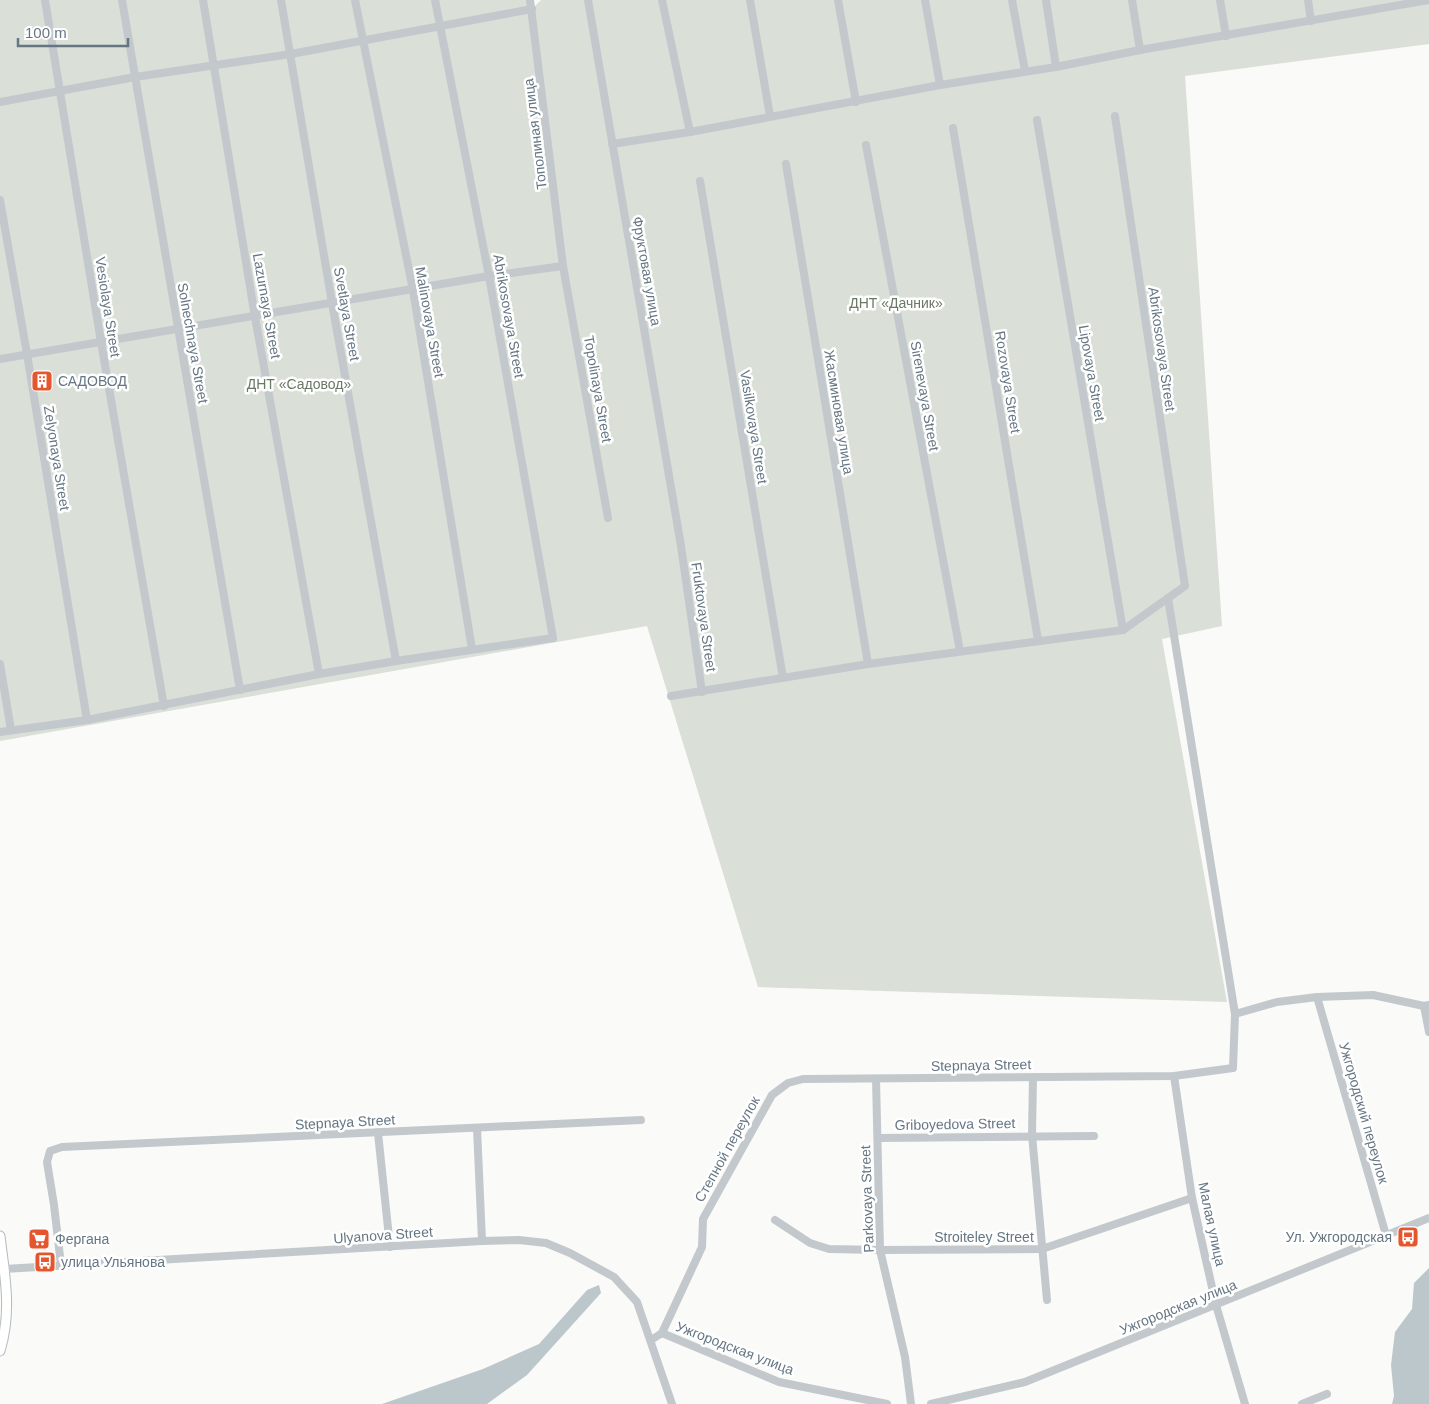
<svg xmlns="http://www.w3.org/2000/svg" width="1429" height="1404" font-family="Helvetica,sans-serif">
	<rect width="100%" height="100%" fill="#fafaf8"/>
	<path fill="#dadfd7" d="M0,0h531l1,9 9,-9h888v44l-244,32 37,550 -60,13 65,363 -469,-15 -111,-361 -647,115z"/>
	<g fill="#bbc7cb">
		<path d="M1429,1268v136h-37l2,-8 -3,-31 4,-33 17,-23 2,-26z"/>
		<path d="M599,1285l2,8 -74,82 -40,29h-105l101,-35 56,-25 48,-54z"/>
	</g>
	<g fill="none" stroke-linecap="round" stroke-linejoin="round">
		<g stroke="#b5babe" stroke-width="11">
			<path id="major" d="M0,1236c5,41 12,75 0,115"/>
		</g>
		<g stroke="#c3c8cc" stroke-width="8">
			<path d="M45,0l56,342 63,364"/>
			<path d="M122,0l118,690"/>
			<path d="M203,0l52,317 64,357"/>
			<path d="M281,0l51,303 64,358"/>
			<path d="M355,0l58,290 59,359"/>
			<path d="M530,0l33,266 45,252"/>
			<path d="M588,0l93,546 21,146"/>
			<path d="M662,0l28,132"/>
			<path d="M750,0l20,116"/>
			<path d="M838,0l18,102"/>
			<path d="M925,0l15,85"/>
			<path d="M1012,0l13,71"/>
			<path d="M1046,0l10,67"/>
			<path d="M1132,0l8,50"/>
			<path d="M1220,0l6,36"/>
			<path d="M1308,0l3,21"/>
			<path d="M0,102l135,-25 156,-23 241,-45"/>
			<path d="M1037,120l86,510"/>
			<path d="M953,128l85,512"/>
			<path d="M612,144l78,-12 250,-47 116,-18 84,-17 289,-50"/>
			<path d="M866,145l94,506"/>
			<path d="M786,164l82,500"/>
			<path d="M700,181l83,497"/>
			<path d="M0,200l27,154 60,366"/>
			<path d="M0,359l489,-83 74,-10"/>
			<path d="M0,664l11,66"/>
			<path d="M671,696l197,-32 255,-34 62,-44 -70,-470"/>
			<path d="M0,732l87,-12 232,-46 77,-13 157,-23 -64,-362 -54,-276"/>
			<path d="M1317,997l69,238"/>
			<path d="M1424,1006l5,26"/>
			<path d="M1235,1014l42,-12 40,-5 56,-2 51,11 5,-1"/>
			<path d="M1174,1076l18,122 24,107 29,99"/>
			<path d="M1033,1077l-1,58 15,165"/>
			<path d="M876,1079l4,171 25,107 6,47"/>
			<path d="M477,1128l5,113"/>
			<path d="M378,1133l12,114"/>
			<path d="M878,1138l216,-2"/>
			<path d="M775,1220l35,23 19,6 51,1 162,-1 150,-51"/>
			<path d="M61,1265l-7,-60 -7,-43 3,-11 12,-4 579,-27"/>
			<path d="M0,1267l4,2 478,-28 37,-1 27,3 24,10 44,24 23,25 35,102"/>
			<path d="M662,1333l117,49 108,22"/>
			<path d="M651,1340l11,-7 40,-86 1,-28 69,-124 16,-12 15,-4 371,-3 59,-8 2,-54 -67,-416"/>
			<path d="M931,1404l94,-22 404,-164"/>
			<path d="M1302,1404l25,-10"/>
		</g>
		<use href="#major" stroke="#fff" stroke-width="9"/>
	</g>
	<defs>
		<g id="building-square" transform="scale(1.125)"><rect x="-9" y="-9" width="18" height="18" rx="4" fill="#e4572e" stroke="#fff"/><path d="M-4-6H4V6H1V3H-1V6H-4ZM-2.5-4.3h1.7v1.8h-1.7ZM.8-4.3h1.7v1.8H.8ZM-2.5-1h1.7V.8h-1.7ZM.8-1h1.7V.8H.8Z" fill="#fff"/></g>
		<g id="bus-square" transform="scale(1.125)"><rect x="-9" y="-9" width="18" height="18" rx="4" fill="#e4572e" stroke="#fff"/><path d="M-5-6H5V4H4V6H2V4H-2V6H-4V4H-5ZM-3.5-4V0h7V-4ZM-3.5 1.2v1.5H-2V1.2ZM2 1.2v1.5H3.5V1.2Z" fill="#fff"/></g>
		<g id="supermarket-square" transform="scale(1.125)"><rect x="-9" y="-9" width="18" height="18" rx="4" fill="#e4572e" stroke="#fff"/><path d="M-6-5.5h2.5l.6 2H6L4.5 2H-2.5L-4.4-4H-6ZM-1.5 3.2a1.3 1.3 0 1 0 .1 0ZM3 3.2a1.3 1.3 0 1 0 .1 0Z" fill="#fff"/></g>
	</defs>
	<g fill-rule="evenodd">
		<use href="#building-square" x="42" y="381"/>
		<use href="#bus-square" x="1408" y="1237"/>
		<use href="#supermarket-square" x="39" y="1239"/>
		<use href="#bus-square" x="45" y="1262"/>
	</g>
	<g text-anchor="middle" stroke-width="5" stroke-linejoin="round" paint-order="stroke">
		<g font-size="14" fill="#657683" stroke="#fff">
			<text transform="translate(535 134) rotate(-97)" y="5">Тополиная улица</text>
			<text transform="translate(647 271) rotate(80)" y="5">Фруктовая улица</text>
			<text transform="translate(267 306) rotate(80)" y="5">Lazurnaya Street</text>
			<text transform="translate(108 307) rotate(81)" y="5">Vesiolaya Street</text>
			<text transform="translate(347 314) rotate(80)" y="5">Svetlaya Street</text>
			<text transform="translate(509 316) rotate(80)" y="5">Abrikosovaya Street</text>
			<text transform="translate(430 322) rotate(80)" y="5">Malinovaya Street</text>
			<text transform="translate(193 343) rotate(80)" y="5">Solnechnaya Street</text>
			<text transform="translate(1162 349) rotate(82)" y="5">Abrikosovaya Street</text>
			<text transform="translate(1092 373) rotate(80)" y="5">Lipovaya Street</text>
			<text transform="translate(1008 382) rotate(81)" y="5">Rozovaya Street</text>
			<text transform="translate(598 389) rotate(80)" y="5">Topolinaya Street</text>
			<text transform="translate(925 396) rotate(80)" y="5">Sirenevaya Street</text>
			<text transform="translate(839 412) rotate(81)" y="5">Жасминовая улица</text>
			<text transform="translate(754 427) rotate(81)" y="5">Vasilkovaya Street</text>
			<text transform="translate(57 458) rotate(81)" y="5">Zelyonaya Street</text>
			<text transform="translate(704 617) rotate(82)" y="5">Fruktovaya Street</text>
			<text transform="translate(981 1065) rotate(-1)" y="5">Stepnaya Street</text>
			<text transform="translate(1364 1113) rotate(74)" y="5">Ужгородский переулок</text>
			<text transform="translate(345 1122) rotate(-3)" y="5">Stepnaya Street</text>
			<text transform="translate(955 1124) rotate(-1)" y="5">Griboyedova Street</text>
			<text transform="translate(727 1149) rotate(-61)" y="5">Степной переулок</text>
			<text transform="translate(867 1199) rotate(-92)" y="5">Parkovaya Street</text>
			<text transform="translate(1212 1224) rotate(78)" y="5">Малая улица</text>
			<text transform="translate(383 1235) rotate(-4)" y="5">Ulyanova Street</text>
			<text x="984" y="1242">Stroiteley Street</text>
			<text transform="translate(1178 1307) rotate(-22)" y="5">Ужгородская улица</text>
			<text transform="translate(735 1348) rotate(21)" y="5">Ужгородская улица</text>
		</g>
		<g font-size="14" fill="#687a64" stroke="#fff">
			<text x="896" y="308">ДНТ «Дачник»</text>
			<text x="299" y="389">ДНТ «Садовод»</text>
		</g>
		<g font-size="14" fill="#657683" stroke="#fff" text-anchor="start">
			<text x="58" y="386">САДОВОД</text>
			<text x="1392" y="1242" text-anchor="end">Ул. Ужгородская</text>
			<text x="55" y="1244">Фергана</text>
			<text x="61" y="1267">улица Ульянова</text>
		</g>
	</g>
	<path d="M18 38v8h110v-8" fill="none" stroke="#657683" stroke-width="2.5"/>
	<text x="25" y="38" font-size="15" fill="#657683" stroke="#ffffff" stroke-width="4" paint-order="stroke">100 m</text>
</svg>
